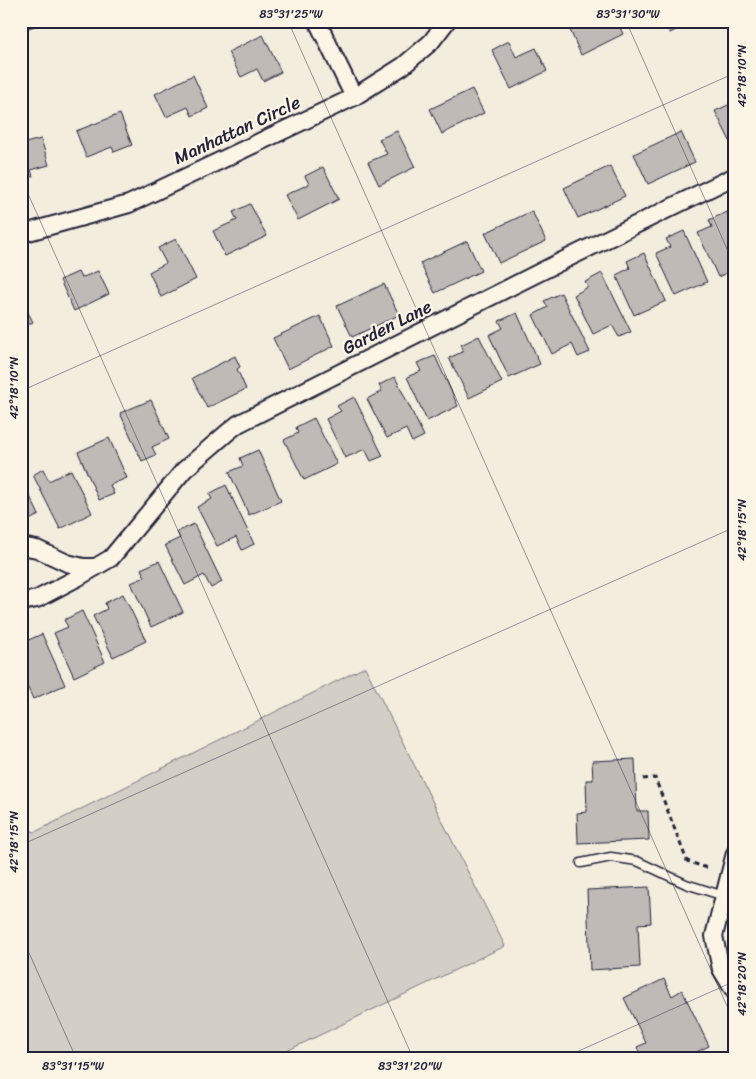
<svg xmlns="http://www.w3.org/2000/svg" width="756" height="1079" font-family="Sriracha,sans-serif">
	<rect width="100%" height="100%" fill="#f3edde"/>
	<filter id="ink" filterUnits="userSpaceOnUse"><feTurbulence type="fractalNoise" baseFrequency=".02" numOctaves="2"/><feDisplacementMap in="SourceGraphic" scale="10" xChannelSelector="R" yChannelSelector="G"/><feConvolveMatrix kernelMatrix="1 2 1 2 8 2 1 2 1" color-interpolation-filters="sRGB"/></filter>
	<g filter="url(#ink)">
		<path fill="#d4cfc6" stroke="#7b7880" d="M365,667l140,279 -233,112h-251v-231l14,5z"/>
		<g fill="#bfbab6" stroke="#22223b">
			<path d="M21,21h31l-30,9z"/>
			<path d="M588,21h29l6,13 -42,21 -11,-25z"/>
			<path d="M664,21h30l-24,12z"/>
			<path d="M263,35l18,37 -18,9 -6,-12 -16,8 -13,-25z"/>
			<path d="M509,41l7,16 20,-9 11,23 -36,18 -19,-39z"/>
			<path d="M193,75l15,33 -16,8 -4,-9 -22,10 -11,-23z"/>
			<path d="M472,89l12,24 -42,21 -12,-25z"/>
			<path d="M735,102v37l-5,2 -15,-30z"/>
			<path d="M120,114l12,31 -18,7 -2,-5 -26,10 -10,-26z"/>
			<path d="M397,131l18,36 -36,18 -11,-23 19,-8 -8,-15z"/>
			<path d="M681,132l14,30 -47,22 -14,-30z"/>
			<path d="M41,139l8,26 -18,5 2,6 -12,3v-35z"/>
			<path d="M610,166l15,30 -47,22 -14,-30z"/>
			<path d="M323,167l16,32 -41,21 -13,-25 24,-11 -4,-8z"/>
			<path d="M250,204l17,32 -42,20 -12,-25 24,-11 -4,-8z"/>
			<path d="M532,211l14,30 -47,22 -14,-30z"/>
			<path d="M727,212l8,17v40l-17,8 -20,-44 14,-6 -3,-7z"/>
			<path d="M684,231l23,51 -31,14 -20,-43 14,-6 -4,-8z"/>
			<path d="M176,239l20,40 -35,18 -12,-25 17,-9 -8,-15z"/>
			<path d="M467,241l14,30 -46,22 -15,-30z"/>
			<path d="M644,253l22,48 -32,14 -18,-40 14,-7 -3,-7z"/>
			<path d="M98,271l11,23 -35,17 -14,-31 18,-8 3,6z"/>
			<path d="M602,273l29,59 -12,5 -7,-12 -19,9 -19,-39 14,-8 -3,-5z"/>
			<path d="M384,284l15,31 -47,22 -15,-31z"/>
			<path d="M561,293l29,59 -12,5 -6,-13 -20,10 -19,-39 15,-8 -4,-6z"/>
			<path d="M21,299l12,23 -12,6z"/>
			<path d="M517,313l23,51 -31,14 -20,-43 14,-7 -4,-7z"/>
			<path d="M320,316l14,30 -46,23 -15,-31z"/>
			<path d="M479,336l23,46 -33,16 -20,-40 15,-7 -3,-6z"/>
			<path d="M235,356l5,11 -3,2 9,20 -39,19 -15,-30z"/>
			<path d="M435,356l23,50 -31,15 -20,-44 14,-6 -4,-8z"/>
			<path d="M395,377l29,59 -12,6 -6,-13 -19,9 -20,-39 15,-8 -3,-6z"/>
			<path d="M354,397l29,59 -12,5 -6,-12 -20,9 -19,-39 15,-8 -4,-5z"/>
			<path d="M151,400l18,39 -17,8 4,8 -14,6 -22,-48z"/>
			<path d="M314,418l23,46 -33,16 -20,-40 14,-7 -2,-6z"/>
			<path d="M109,438l18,40 -17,7 4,9 -15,6 -21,-48z"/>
			<path d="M258,450l23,51 -32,14 -20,-43 14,-6 -3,-8z"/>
			<path d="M43,469l6,12 22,-11 21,43 -32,16 -27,-54z"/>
			<path d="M21,478l18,37 -16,8 -2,-3z"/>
			<path d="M226,485l28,59 -12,6 -6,-13 -19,9 -20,-39 15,-8 -3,-5z"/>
			<path d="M194,524l28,58 -11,6 -7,-13 -19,10 -20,-40 15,-7 -3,-6z"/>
			<path d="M159,561l24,51 -32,15 -20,-44 14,-6 -4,-8z"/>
			<path d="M123,594l23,47 -33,16 -20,-41 14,-7 -2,-6z"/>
			<path d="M82,611l23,51 -31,15 -20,-44 14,-6 -4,-7z"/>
			<path d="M42,634l23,51 -32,14 -12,-26v-21l6,-2 -3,-8z"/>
			<path d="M635,759l2,52h11l1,29 -71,3 -1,-30 10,-1 -1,-32h7l-1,-19z"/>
			<path d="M649,887l2,36 -13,1 2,43 -50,3 -3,-80z"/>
			<path d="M664,979l8,17 10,-6 27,56 -25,12h-42l-5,-11 9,-4 -22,-45z"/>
		</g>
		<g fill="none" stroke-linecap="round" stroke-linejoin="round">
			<g stroke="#22223b" stroke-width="11">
				<path id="service" d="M581,863l30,-6 26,4 49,23 38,12"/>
			</g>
			<g stroke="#22223b" stroke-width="20">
				<g id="minor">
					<path d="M317,21l37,76"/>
					<path d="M21,234l108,-30 225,-107 49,-31 28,-24 16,-21"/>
					<path d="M21,546l16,3 30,14 16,4h13"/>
					<path d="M21,602l16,-3 40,-21 34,-20 73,-88 44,-38 10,-8 316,-159 181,-89"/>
					<path d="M735,853l-21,83 7,33 14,23"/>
				</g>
			</g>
			<path stroke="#22223b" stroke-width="3" stroke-dasharray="5 4" stroke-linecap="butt" d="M643,779l12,-1 32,83 20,7"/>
			<use href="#service" stroke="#fcf5e5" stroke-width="8"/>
			<use href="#minor" stroke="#fcf5e5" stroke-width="16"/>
		</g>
	</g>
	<path fill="none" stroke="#22223b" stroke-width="1" stroke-opacity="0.45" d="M288,21l447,1003M626,21l109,246M21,178l392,880M21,391l714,-318M21,845l714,-318M21,935l55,123M563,1058l172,-77"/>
	<g text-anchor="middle" stroke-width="4.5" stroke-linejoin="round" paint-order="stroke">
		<g font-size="18" fill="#22223b" stroke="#fcf5e5">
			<text transform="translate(237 130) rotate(-25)" y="6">Manhattan Circle</text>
			<text transform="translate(387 327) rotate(-27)" y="6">Garden Lane</text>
		</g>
	</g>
	<rect width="756" height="1079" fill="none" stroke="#fcf5e5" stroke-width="55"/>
	<rect x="28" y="28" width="700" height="1024" fill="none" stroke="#22223b" stroke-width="2"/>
	<g font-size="12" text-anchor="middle" fill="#22223b">
		<text x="291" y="18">83°31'25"W</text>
		<text x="628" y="18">83°31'30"W</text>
		<text transform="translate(742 76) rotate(-90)" y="4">42°18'10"N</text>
		<text transform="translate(14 388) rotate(-90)" y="4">42°18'10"N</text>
		<text transform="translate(742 530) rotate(-90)" y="4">42°18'15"N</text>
		<text transform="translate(14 842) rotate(-90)" y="4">42°18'15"N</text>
		<text transform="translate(742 984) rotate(-90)" y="4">42°18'20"N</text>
		<text x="73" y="1070">83°31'15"W</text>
		<text x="410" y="1070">83°31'20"W</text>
	</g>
</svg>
